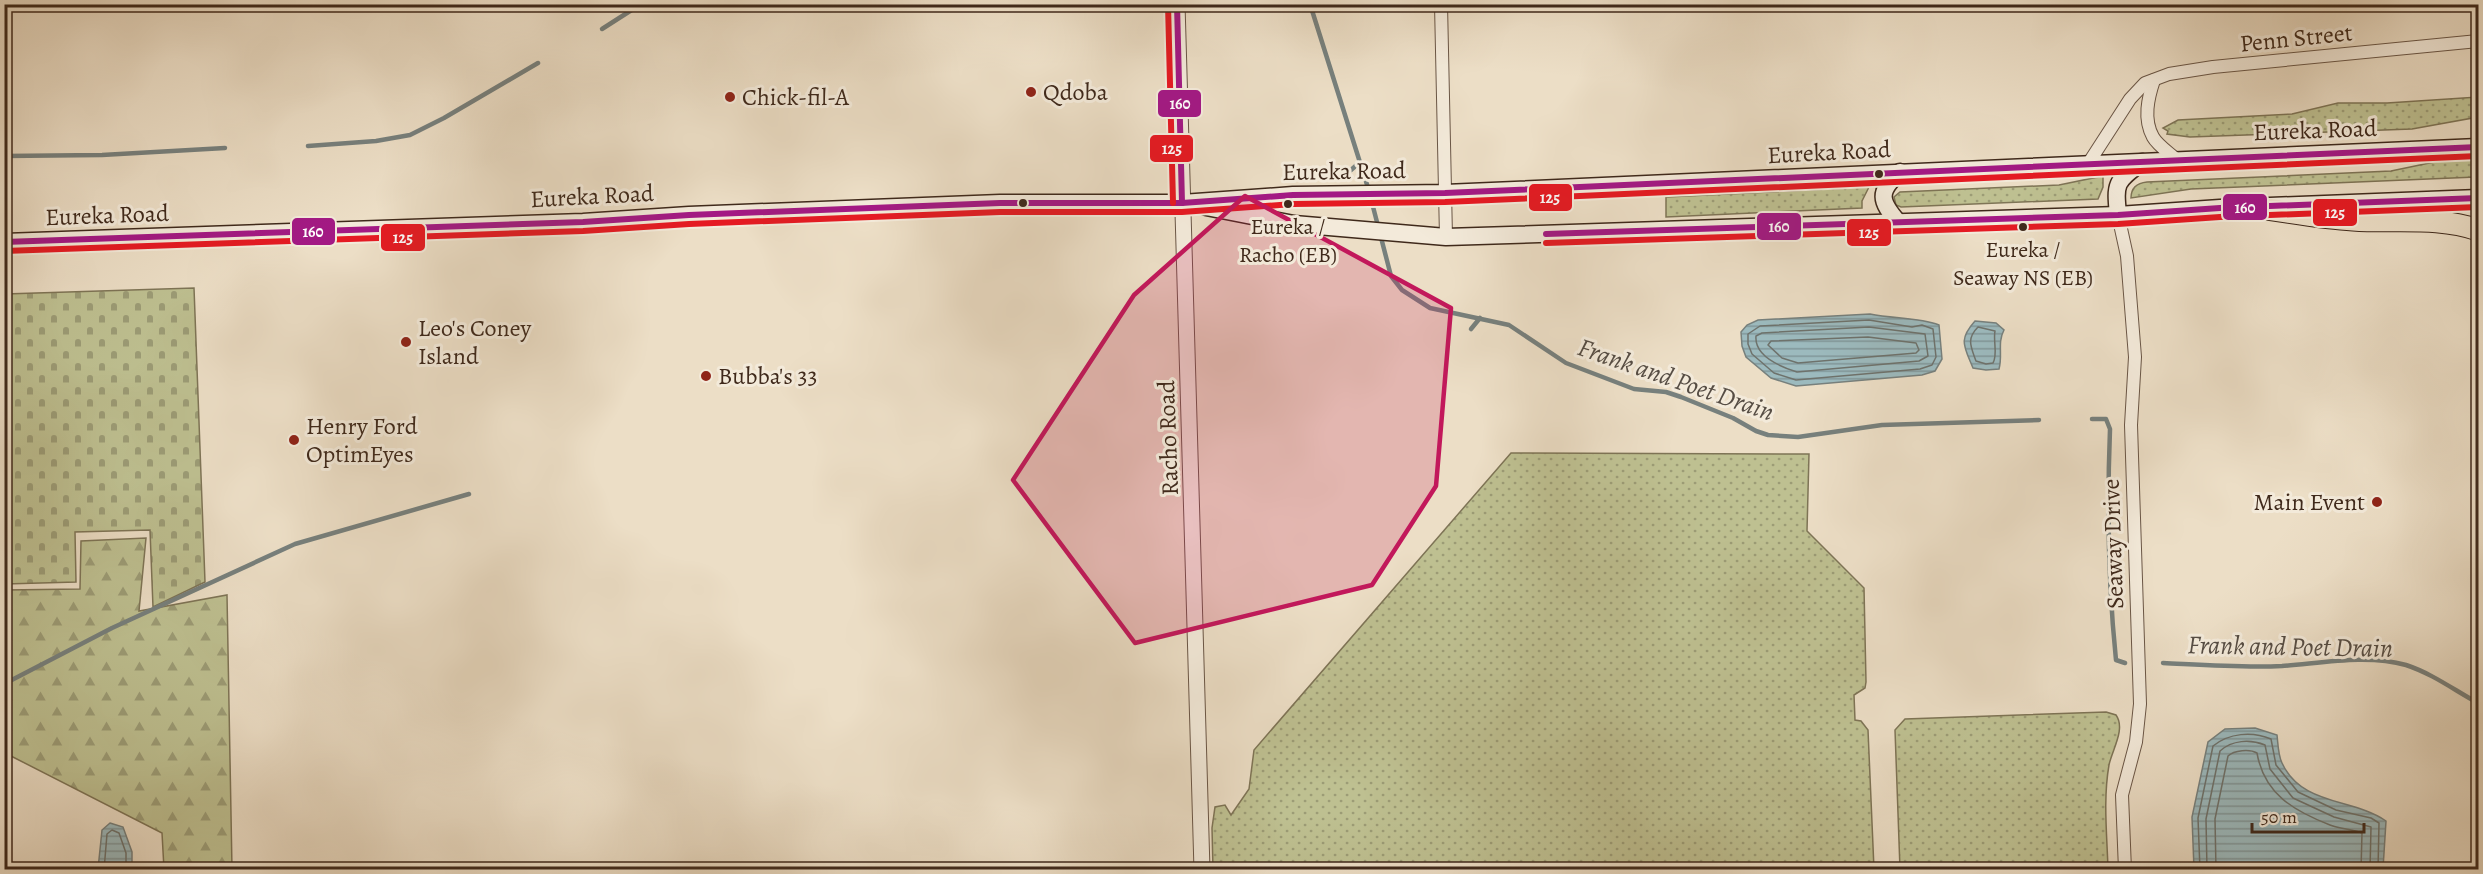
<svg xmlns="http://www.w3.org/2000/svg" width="2483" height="874" font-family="Alegreya,serif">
	<defs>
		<pattern id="grass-dots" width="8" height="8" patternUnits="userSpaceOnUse" patternTransform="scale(1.5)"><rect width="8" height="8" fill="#bec091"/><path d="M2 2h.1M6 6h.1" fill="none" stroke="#9c9c76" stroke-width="1.8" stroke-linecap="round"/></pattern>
		<pattern id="forest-firs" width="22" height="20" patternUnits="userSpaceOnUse" patternTransform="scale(1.5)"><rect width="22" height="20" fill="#bec091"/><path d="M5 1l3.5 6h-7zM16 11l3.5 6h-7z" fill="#9c9c76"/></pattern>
		<pattern id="cemetery-stones" width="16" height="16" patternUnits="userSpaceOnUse" patternTransform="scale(1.5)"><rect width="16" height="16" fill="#bec091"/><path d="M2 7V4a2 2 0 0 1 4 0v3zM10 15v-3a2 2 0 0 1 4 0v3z" fill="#9c9c76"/></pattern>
		<pattern id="water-rules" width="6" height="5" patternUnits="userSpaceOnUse" patternTransform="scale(1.5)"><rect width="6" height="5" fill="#9cbabe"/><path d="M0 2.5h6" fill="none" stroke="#81979a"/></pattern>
	</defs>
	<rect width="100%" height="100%" fill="#ecdec6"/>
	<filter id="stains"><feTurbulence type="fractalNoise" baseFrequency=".00333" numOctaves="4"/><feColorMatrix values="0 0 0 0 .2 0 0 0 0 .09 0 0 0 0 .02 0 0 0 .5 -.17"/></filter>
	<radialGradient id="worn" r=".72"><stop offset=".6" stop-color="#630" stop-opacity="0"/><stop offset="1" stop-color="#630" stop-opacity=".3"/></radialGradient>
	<g fill="url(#grass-dots)" stroke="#7e7456" stroke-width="1.5">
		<path d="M2478,97v20l-66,12 -222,8 -23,-3 1,-3 -5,-3 15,-8 114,-6 46,-11h49z"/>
		<path d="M2476,159l2,1v16l-2,1 -285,12 -60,9c0,-10 6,-15 16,-16l244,-11 48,-10z"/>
		<path d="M2103,176v11l-5,12 -197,8 -5,-2 -2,-8 6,-5 159,-7z"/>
		<path d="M1869,187l-7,14v7l-196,9v-20z"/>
		<path d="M1511,453l298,1 -2,77 57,57 2,94 -1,6 -11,7 1,25 6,1 7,9 6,139h-661l-1,-41 3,-21 10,-2 6,10 18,-26 5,-39z"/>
		<path d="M2106,712l10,3c10,14 -4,35 -7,50 -6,34 -2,70 -1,104h-208l-5,-139 10,-11z"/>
	</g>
	<path fill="url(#forest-firs)" stroke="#7e7456" stroke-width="1.5" d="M146,538l-7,73 88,-16 5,274h-68l-2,-36 -155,-79 -2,2v-166l75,-1 1,-48z"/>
	<path fill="url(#cemetery-stones)" stroke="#7e7456" stroke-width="1.5" d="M194,288l11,294 -52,25 -3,-77 -75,2 1,50 -71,2v-290z"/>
	<g fill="url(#water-rules)" stroke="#77807d" stroke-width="1.5">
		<path d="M1870,314c24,5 48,3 69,11l3,34 -7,12 -13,4 -126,11 -25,-8 -25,-21 -4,-11 -1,-14 6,-7 11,-5z"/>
		<path d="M1975,321l21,2 8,7c-7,13 -1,25 -5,39l-13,1 -13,-2c-9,-22 -15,-28 2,-47z"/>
		<path d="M2255,728l22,7c1,8 1,20 5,28 20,43 71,35 104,58l-3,48h-189l-2,-52 16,-75 17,-13z"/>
		<path d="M110,823l13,4 9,25v17h-34l4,-39z"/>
	</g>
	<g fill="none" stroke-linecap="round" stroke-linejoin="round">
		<g stroke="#6e726c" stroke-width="1.5">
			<path d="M1869,320l43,7 10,-2 11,4 3,28 -4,8 -12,4 -124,11 -22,-7 -22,-19 -4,-10v-10l12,-8z"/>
			<path d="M1869,327l56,7 3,22 -9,5 -122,11c-16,-5 -43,-15 -41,-36l6,-3z"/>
			<path d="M1978,327l17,4c-2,10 3,24 -2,32l-7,1 -10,-3c-5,-14 -10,-22 2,-34z"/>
			<path d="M1868,337l48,6 3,7 -3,3 -118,10 -16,-5 -14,-13 3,-4z"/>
			<path d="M104,870l3,-36 5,-4 7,3 7,20v17"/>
			<path d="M2200,870l-2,-52 15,-72c16,-13 39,-15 58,-7l5,26 22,27 38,18 35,8 8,5 -1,47"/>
			<path d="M2207,870l-1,-51 14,-68c12,-11 30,-12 45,-6l5,24 23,29 41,19 37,10 -1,43"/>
			<path d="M2216,870l-1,-51 13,-63c6,-6 22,-7 29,-3 7,41 37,58 73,72 10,4 22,4 32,8l-1,37"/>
		</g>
		<g stroke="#77807d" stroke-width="4.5">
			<path d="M1310,4l59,187"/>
			<path d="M602,29l39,-25"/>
			<path d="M308,146l68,-5 34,-6 34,-17 94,-55"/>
			<path d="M4,156l98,-1 123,-7"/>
			<path d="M1351,170l9,-8"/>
			<path d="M1371,199l20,77 11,14 28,18 79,17 57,38 68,26 32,3 15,5 52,21 23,13 12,4 30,2 84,-12 157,-5"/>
			<path d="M1471,329l9,-11"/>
			<path d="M2092,419h14l4,10c-3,77 -2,154 6,231l9,3"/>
			<path d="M2163,663c40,2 80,5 119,3 40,-3 85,-12 124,-1 27,9 48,25 72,38"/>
			<path d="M4,684l108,-56 183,-84 174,-50"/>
		</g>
		<g stroke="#6a5646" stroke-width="14">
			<g id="minor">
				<path d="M1441,4l5,233"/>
				<path d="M2154,80c-6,18 -11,39 -1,57 5,9 18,17 25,24"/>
				<path d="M2088,164l42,-65 15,-16 24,-9 44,-7 265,-26"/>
				<path d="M2118,215l9,41 8,101 -4,68 9,279 -4,38 -14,53 3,75"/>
			</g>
		</g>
		<g stroke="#6a5646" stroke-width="17">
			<path id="tertiary" d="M1177,4l25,866"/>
		</g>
		<g stroke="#3f291b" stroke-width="19">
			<g id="secondary">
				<path d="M1206,207l88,17 152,13 672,-22 102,-7 258,-10"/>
				<path d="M2118,215c-3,-32 -3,-33 24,-53"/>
				<path d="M1898,222c-18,-21 -21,-30 2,-50"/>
				<path d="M4,242l579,-20 106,-7 311,-12h182l111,-8 152,-2 1033,-46"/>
			</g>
		</g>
		<g stroke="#3f291b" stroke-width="23">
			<path id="motorway" d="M2251,207c34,4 68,11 102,13 42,3 85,-4 125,10"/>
		</g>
		<use href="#minor" stroke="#f3eada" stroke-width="12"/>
		<use href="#tertiary" stroke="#f3eada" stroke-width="15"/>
		<use href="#secondary" stroke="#f3eada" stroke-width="16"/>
		<use href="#motorway" stroke="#ecdec6" stroke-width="21"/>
		<g stroke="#f3eada" stroke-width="10">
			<g id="bus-1">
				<path d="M1177,4l5,199"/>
				<path d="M1546,234l572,-19 102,-7 258,-10"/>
				<path d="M4,242l579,-20 106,-7 311,-12h182l111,-8 152,-2 1033,-46"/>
			</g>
		</g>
		<g stroke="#f3eada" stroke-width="10">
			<g id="bus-2">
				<path d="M1168,4l5,199"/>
				<path d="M1546,243l572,-19 102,-7 258,-10"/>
				<path d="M4,251l579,-20 106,-7 311,-12h182l111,-8 152,-2 1033,-46"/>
			</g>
		</g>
		<use href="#bus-1" stroke="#a31984" stroke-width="6"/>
		<use href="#bus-2" stroke="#e51a23" stroke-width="6"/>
	</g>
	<path fill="#c2185b" fill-opacity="0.2" stroke="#c2185b" stroke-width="4.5" stroke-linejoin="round" d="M1245,196l206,112 -15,178 -64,99 -237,58 -122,-163 121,-185z"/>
	<g fill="#8f2418" stroke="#f3eada" stroke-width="2">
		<circle cx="1031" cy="92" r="6"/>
		<circle cx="730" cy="97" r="6"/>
		<circle cx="406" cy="342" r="6"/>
		<circle cx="706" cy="376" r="6"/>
		<circle cx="294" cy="440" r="6"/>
		<circle cx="2377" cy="502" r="6"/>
	</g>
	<g fill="#3f291b" stroke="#f3eada" stroke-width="2">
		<circle cx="1879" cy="174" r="5"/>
		<circle cx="1023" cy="203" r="5"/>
		<circle cx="1288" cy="204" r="5"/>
		<circle cx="2023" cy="227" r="5"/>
	</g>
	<g text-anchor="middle" stroke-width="6" stroke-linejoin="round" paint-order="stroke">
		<g font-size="22" fill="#3f291b" stroke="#f3eada">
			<text x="1288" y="234">Eureka /<tspan x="1288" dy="28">Racho (EB)</tspan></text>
			<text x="2023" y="257">Eureka /<tspan x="2023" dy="28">Seaway NS (EB)</tspan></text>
		</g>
		<g font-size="24" fill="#3f291b" stroke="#f3eada">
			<text transform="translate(2296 38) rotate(-6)" y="8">Penn Street</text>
			<text transform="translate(2315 130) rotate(-2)" y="8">Eureka Road</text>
			<text transform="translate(1829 152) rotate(-3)" y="8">Eureka Road</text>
			<text transform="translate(1344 171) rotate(-1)" y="8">Eureka Road</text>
			<text transform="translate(592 196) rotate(-3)" y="8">Eureka Road</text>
			<text transform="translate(107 215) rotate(-2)" y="8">Eureka Road</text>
			<text transform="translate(1168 438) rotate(-92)" y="8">Racho Road</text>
			<text transform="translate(2113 544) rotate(-92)" y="8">Seaway Drive</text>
		</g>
		<g font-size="24" fill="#3f291b" stroke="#f3eada" text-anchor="start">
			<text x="1043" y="100">Qdoba</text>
			<text x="742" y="105">Chick-fil-A</text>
			<text x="418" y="336">Leo's Coney<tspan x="418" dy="28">Island</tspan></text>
			<text x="718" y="384">Bubba's 33</text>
			<text x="306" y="434">Henry Ford<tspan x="306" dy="28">OptimEyes</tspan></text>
			<text x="2365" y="510" text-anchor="end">Main Event</text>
		</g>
		<g font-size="26" font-style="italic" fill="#564d44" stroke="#f3eada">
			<text transform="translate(1676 379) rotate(19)" y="9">Frank and Poet Drain</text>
			<text transform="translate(2290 646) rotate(1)" y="9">Frank and Poet Drain</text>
		</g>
	</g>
	<g stroke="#f3eada" stroke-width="2">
		<rect x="1157" y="89" width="45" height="29" rx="6" fill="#a31984"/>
		<rect x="1149" y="134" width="45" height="29" rx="6" fill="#e51a23"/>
		<rect x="1528" y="183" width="45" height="29" rx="6" fill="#e51a23"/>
		<rect x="2222" y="193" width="46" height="28" rx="6" fill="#a31984"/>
		<rect x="2312" y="198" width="46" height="29" rx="6" fill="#e51a23"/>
		<rect x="1756" y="212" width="46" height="29" rx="6" fill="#a31984"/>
		<rect x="291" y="217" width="45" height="29" rx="6" fill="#a31984"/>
		<rect x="1846" y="218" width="46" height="29" rx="6" fill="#e51a23"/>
		<rect x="380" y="223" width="46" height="29" rx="6" fill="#e51a23"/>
	</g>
	<g font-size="16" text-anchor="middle" font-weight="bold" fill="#fff">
		<text x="1180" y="109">160</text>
		<text x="1172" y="154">125</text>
		<text x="1550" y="203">125</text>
		<text x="2245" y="213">160</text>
		<text x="2335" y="218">125</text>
		<text x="1779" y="232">160</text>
		<text x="313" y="237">160</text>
		<text x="1869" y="238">125</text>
		<text x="403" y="243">125</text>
	</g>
	<rect width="2483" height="874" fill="none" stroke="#ecdec6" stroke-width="24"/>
	<rect x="6" y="6" width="2471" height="862" fill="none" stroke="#3f291b" stroke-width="3"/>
	<rect x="12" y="12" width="2459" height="850" fill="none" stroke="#3f291b" stroke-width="1.5"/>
	<path d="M2252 823v9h112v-9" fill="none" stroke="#3f291b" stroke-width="3"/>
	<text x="2261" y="823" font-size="18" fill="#3f291b" stroke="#f3eada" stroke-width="4.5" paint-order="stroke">50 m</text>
	<rect width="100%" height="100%" filter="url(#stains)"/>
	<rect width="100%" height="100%" fill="url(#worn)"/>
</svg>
